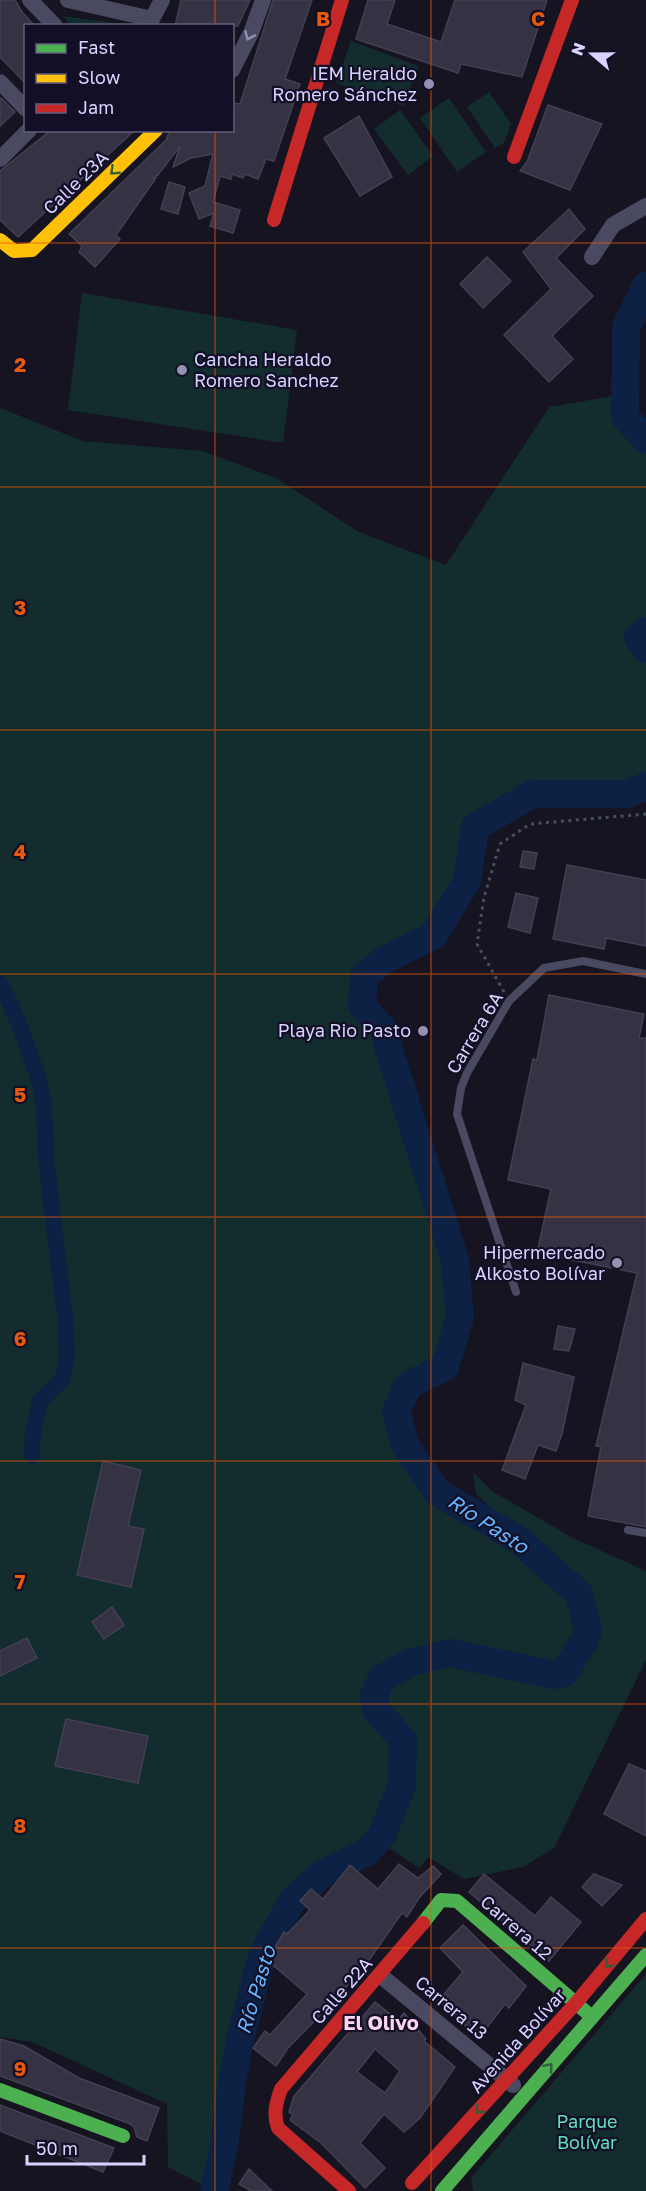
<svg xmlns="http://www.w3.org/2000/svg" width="646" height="2191" font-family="'Golos Text',sans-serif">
	<rect width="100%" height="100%" fill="#161421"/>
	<g fill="#132c2d">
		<path d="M63,16l68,9h-60z"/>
		<path d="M351,41l67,25 -14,40 -68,-23z"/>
		<path d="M489,92l22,32 -7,19 -9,5 -28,-41z"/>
		<path d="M449,98l37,54 -29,20 -37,-54z"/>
		<path d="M400,110l33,46 -25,19 -34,-46z"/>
		<path d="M82,293l215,37 -14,113 -215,-33z"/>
		<path d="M613,396l12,21 21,22v192l-8,6 8,12v135l-26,10h-87l-58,33 -8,54 -33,54 -51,26 -19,16 -2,29 23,25 3,15 67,214 5,57 -19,45 -34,15 -15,34 2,35 28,46 94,51 59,59 7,31 -22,40 -63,-11 -47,-12 -54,10 -26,17v31l29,31v47l-20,48 -14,14 -46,21 -29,26 -30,51 -28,102 -13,97 -8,44 -43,-22 -1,-63 -135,-62 -32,-5v-1629l83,33 119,10 74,27 83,54 87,33 103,-158z"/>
		<path d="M473,1472l19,19 81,47 73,33v89l-92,188 -31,19 -59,12 -36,-22 -9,11 -33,-22 21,-71v-38l-25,-25 -5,-18 12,-15 33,-18 36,-2 90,20 19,-4 25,-45 -6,-29 -14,-23 -62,-51 -34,-34z"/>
		<path d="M646,1974v217h-173l-2,-13z"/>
	</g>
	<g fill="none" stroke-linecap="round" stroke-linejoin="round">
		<path stroke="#0d2144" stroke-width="16" d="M0,983l18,38 20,56 6,28 2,54 19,157 2,40 -4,23 -23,22 -7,31 -1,24"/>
		<g stroke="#0d2144" stroke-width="28">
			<path d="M646,286l-20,41 -1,90 21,22"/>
			<path d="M646,631l-8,6 8,12"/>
			<path d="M214,2191l10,-44 8,-65 8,-42 22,-84 31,-56 29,-26 45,-22 15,-17 20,-50 1,-45 -27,-30 -2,-15 8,-17 30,-16 38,-9 105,22 9,-2 20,-32 4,-11 -9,-36 -60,-54 -82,-48 -32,-47 -9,-33 12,-27 37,-18 15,-50 -5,-57 -67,-214 -3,-15 -23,-25 2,-29 19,-16 51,-26 33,-54 8,-54 58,-33h95l18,-8"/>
		</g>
	</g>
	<g fill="#343243" stroke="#433f54" stroke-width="1.5" fill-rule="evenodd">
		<path d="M0,0h15l7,12 13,14h-9v58l-26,-27z"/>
		<path d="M181,0h69l-12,26h-63z"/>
		<path d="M273,0h39l-27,79 15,5 -26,77 -8,-2 -8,20 -13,-5 -2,4 -11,-4 -1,5 -11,-3 -7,26 27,8 -7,23 -23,-7 4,-13 -15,6 -10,-26 16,-7 8,-32 -22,4 -18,9 7,-21 -22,29 -5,3h3l-40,57 4,4 -25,28 -16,-15 3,-6 -13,-12 97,-94 4,-10h62v-27l8,1z"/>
		<path d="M368,0h27l-8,24 54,18 14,-42h92l-25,77 -61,-13 -3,9 -102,-34z"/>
		<path d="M1,98l14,14 -15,14v-27z"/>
		<path d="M548,105l54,19 -32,66 -50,-19 7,-9z"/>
		<path d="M359,116l33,61 -32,19 -36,-58z"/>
		<path d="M51,130h84l-117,107 -18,-17v-49z"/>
		<path d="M169,182l16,5 -7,27 -17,-5z"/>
		<path d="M569,209l16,20 -29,29 37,38 -41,40 21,23 -24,23 -45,-47 47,-46 -28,-37z"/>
		<path d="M487,257l24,24 -28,27 -23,-24z"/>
		<path d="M523,851l14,2 -3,16 -14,-2z"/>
		<path d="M567,865l79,15v66l-40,-8 -2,11 -51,-10z"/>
		<path d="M516,893l22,5 -8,35 -22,-6z"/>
		<path d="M549,995l95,19 -5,24h7v489l-58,-11 13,-69 -5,-1 41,-173 -100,-20 14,-64 -43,-9 25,-121 4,1z"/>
		<path d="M558,1326l17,3 -6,22 -15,-2z"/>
		<path d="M523,1363l51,14 -12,57 -6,17 -18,-6 -13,34 -23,-9 24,-65 -11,-5z"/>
		<path d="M103,1461l38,9 -13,56 16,3 -13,58 -54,-12z"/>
		<path d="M112,1607l12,18 -20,14 -12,-17z"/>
		<path d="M27,1638l10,20 -37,18v-25z"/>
		<path d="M66,1719l82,17 -10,47 -83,-17z"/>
		<path d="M629,1764l17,7v65l-42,-22z"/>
		<path d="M399,1864l19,14 15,-12 8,8 -22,24 -12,19 -5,-4 -35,50 -11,11 -16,21 -52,53 -12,18 -23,-18 12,-17 5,4 37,-41 -40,-34 17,-28 3,2 23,-24 -10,-9 11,-12 12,10 27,-34 28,24z"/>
		<path d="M484,1874l51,42 16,-19 30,25 -32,39 -80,-69z"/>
		<path d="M594,1874l28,11 -20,21 -20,-19z"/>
		<path d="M463,1925l63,61 -17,22 -4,-4 -26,34 -41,-37 25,-29 -23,-24z"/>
		<path d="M375,2002l23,18 6,-7 22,26 -2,2 31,26 -35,51 -16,14 -20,-18 -24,29 25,25 -20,20 -44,-45 -31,-23 3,-5 -4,-3 5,-16zM375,2049l25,22 -15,22 -28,-21z"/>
		<path d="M0,2039l24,7 55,32 80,30 -12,33 -10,-4 -3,-10 -6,-4 -128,-47z"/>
		<path d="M0,2105l114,43 -11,24 -103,-41z"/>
		<path d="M249,2169l23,22h-21l-12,-7z"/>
	</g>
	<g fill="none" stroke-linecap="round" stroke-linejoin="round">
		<path stroke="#44505f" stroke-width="3" stroke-dasharray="3 4.5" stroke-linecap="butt" d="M504,992l-27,-48 7,-47 16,-53 30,-20 116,-10"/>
		<g stroke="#4a4962" stroke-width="8">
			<path d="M516,1292l-59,-178 4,-26 6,-15 42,-72 35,-33 39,-7 63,13"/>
			<path d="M628,1530l18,3"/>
		</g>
		<g stroke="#4a4962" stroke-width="16">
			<path d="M30,0l25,26"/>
			<path d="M68,0l84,19"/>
			<path d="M146,25l6,-6 10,-19"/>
			<path d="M232,70l19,-37 12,-33"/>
			<path d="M0,82l26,27"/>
			<path d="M0,159l29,-29"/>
			<path d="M592,257l21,-32 33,-19"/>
			<path d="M380,1975l133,110"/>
		</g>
		<g stroke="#4caf50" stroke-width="14">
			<path d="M423,1923l18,-23 16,1 135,116"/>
			<path d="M0,2090l123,46"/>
			<path d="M442,2191l204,-236"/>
		</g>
		<path stroke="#ffc107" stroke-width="14" d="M0,240l14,11 18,-1 124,-120"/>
		<g stroke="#c62828" stroke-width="14">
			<path d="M514,157l58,-157"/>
			<path d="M274,220l68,-220"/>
			<path d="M412,2183l164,-180 70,-84"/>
			<path d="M349,2191l-71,-63c-5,-14 -2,-25 3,-39l142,-166"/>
		</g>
	</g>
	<defs><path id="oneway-chevron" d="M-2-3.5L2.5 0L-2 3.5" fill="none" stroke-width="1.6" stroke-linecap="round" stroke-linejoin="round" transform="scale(1.5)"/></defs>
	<use stroke="#928eb0" href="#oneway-chevron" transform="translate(249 36) rotate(114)"/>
	<g stroke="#305f3b">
		<use href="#oneway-chevron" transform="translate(114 171) rotate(136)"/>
		<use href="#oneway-chevron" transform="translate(609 1964) rotate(130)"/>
		<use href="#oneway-chevron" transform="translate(549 2067) rotate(-49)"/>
		<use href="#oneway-chevron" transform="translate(479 2110) rotate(133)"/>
	</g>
	<path fill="none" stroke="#e8590c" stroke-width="1.5" stroke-opacity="0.55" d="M215,0v26M431,0v2191M215,130v2061M0,243h646M0,487h646M0,730h646M0,974h646M0,1217h646M0,1461h646M0,1704h646M0,1948h646"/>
	<g fill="#9591b1" stroke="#130f26" stroke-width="2">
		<circle cx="429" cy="84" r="6"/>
		<circle cx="182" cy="370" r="6"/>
		<circle cx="423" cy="1031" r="6"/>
		<circle cx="617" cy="1263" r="6"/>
	</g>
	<g text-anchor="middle" stroke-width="4.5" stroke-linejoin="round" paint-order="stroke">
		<g font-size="18" fill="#d9d4ff" stroke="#130f26" text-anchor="end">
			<text x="417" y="80">IEM Heraldo<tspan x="417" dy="21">Romero Sánchez</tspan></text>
			<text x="194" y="366" text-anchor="start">Cancha Heraldo<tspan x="194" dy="21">Romero Sanchez</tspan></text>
			<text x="411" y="1037">Playa Rio Pasto</text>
			<text x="605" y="1259">Hipermercado<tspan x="605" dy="21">Alkosto Bolívar</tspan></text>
		</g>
		<g font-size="18" fill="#d9d4ff" stroke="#130f26">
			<text transform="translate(76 183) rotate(-44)" y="6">Calle 23A</text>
			<text transform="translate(475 1033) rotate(-59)" y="6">Carrera 6A</text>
			<text transform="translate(516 1928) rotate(41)" y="6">Carrera 12</text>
			<text transform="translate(342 1991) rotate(-49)" y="6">Calle 22A</text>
			<text transform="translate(451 2008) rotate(40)" y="6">Carrera 13</text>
			<text transform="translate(518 2041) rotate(-48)" y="6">Avenida Bolívar</text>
		</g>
		<g font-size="18" fill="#5fe0c0" stroke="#130f26">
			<text x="587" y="2128">Parque<tspan x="587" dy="21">Bolívar</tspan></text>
		</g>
		<g font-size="20" font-style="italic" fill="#62b6ff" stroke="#130f26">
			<text transform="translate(488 1524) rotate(33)" y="7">Río Pasto</text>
			<text transform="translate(256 1990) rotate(-73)" y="7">Río Pasto</text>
		</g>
		<g font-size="20" font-weight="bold" fill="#ffd6f0" stroke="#130f26">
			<text x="381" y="2030">El Olivo</text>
		</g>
	</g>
	<g font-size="20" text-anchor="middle" font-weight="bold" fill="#e8590c" stroke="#130f26" stroke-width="4.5" stroke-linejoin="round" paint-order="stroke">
		<text x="323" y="26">B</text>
		<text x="538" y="26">C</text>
		<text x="20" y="372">2</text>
		<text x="20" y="615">3</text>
		<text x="20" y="859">4</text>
		<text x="20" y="1102">5</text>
		<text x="20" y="1346">6</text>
		<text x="20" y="1589">7</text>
		<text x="20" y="1833">8</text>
		<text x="20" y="2076">9</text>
	</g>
	<rect x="24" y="24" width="210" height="108" fill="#130f26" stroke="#625e7d" stroke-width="1.5"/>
	<rect x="36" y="44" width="30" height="9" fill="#4caf50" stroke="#625e7d" stroke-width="1.5"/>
	<text x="78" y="54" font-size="18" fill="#d9d4ff">Fast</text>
	<rect x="36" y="74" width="30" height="9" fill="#ffc107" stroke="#625e7d" stroke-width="1.5"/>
	<text x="78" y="84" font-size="18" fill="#d9d4ff">Slow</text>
	<rect x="36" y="104" width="30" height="9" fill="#c62828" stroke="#625e7d" stroke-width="1.5"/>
	<text x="78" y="114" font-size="18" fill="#d9d4ff">Jam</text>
	<g transform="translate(592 54) rotate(290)" stroke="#130f26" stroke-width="4.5" paint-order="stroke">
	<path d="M0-4.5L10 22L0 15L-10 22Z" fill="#d9d4ff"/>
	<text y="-9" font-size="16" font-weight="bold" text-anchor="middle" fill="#d9d4ff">N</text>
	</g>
	<path d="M27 2155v9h117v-9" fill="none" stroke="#d9d4ff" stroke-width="3"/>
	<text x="36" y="2155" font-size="18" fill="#d9d4ff" stroke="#130f26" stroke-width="4.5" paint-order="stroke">50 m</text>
</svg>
